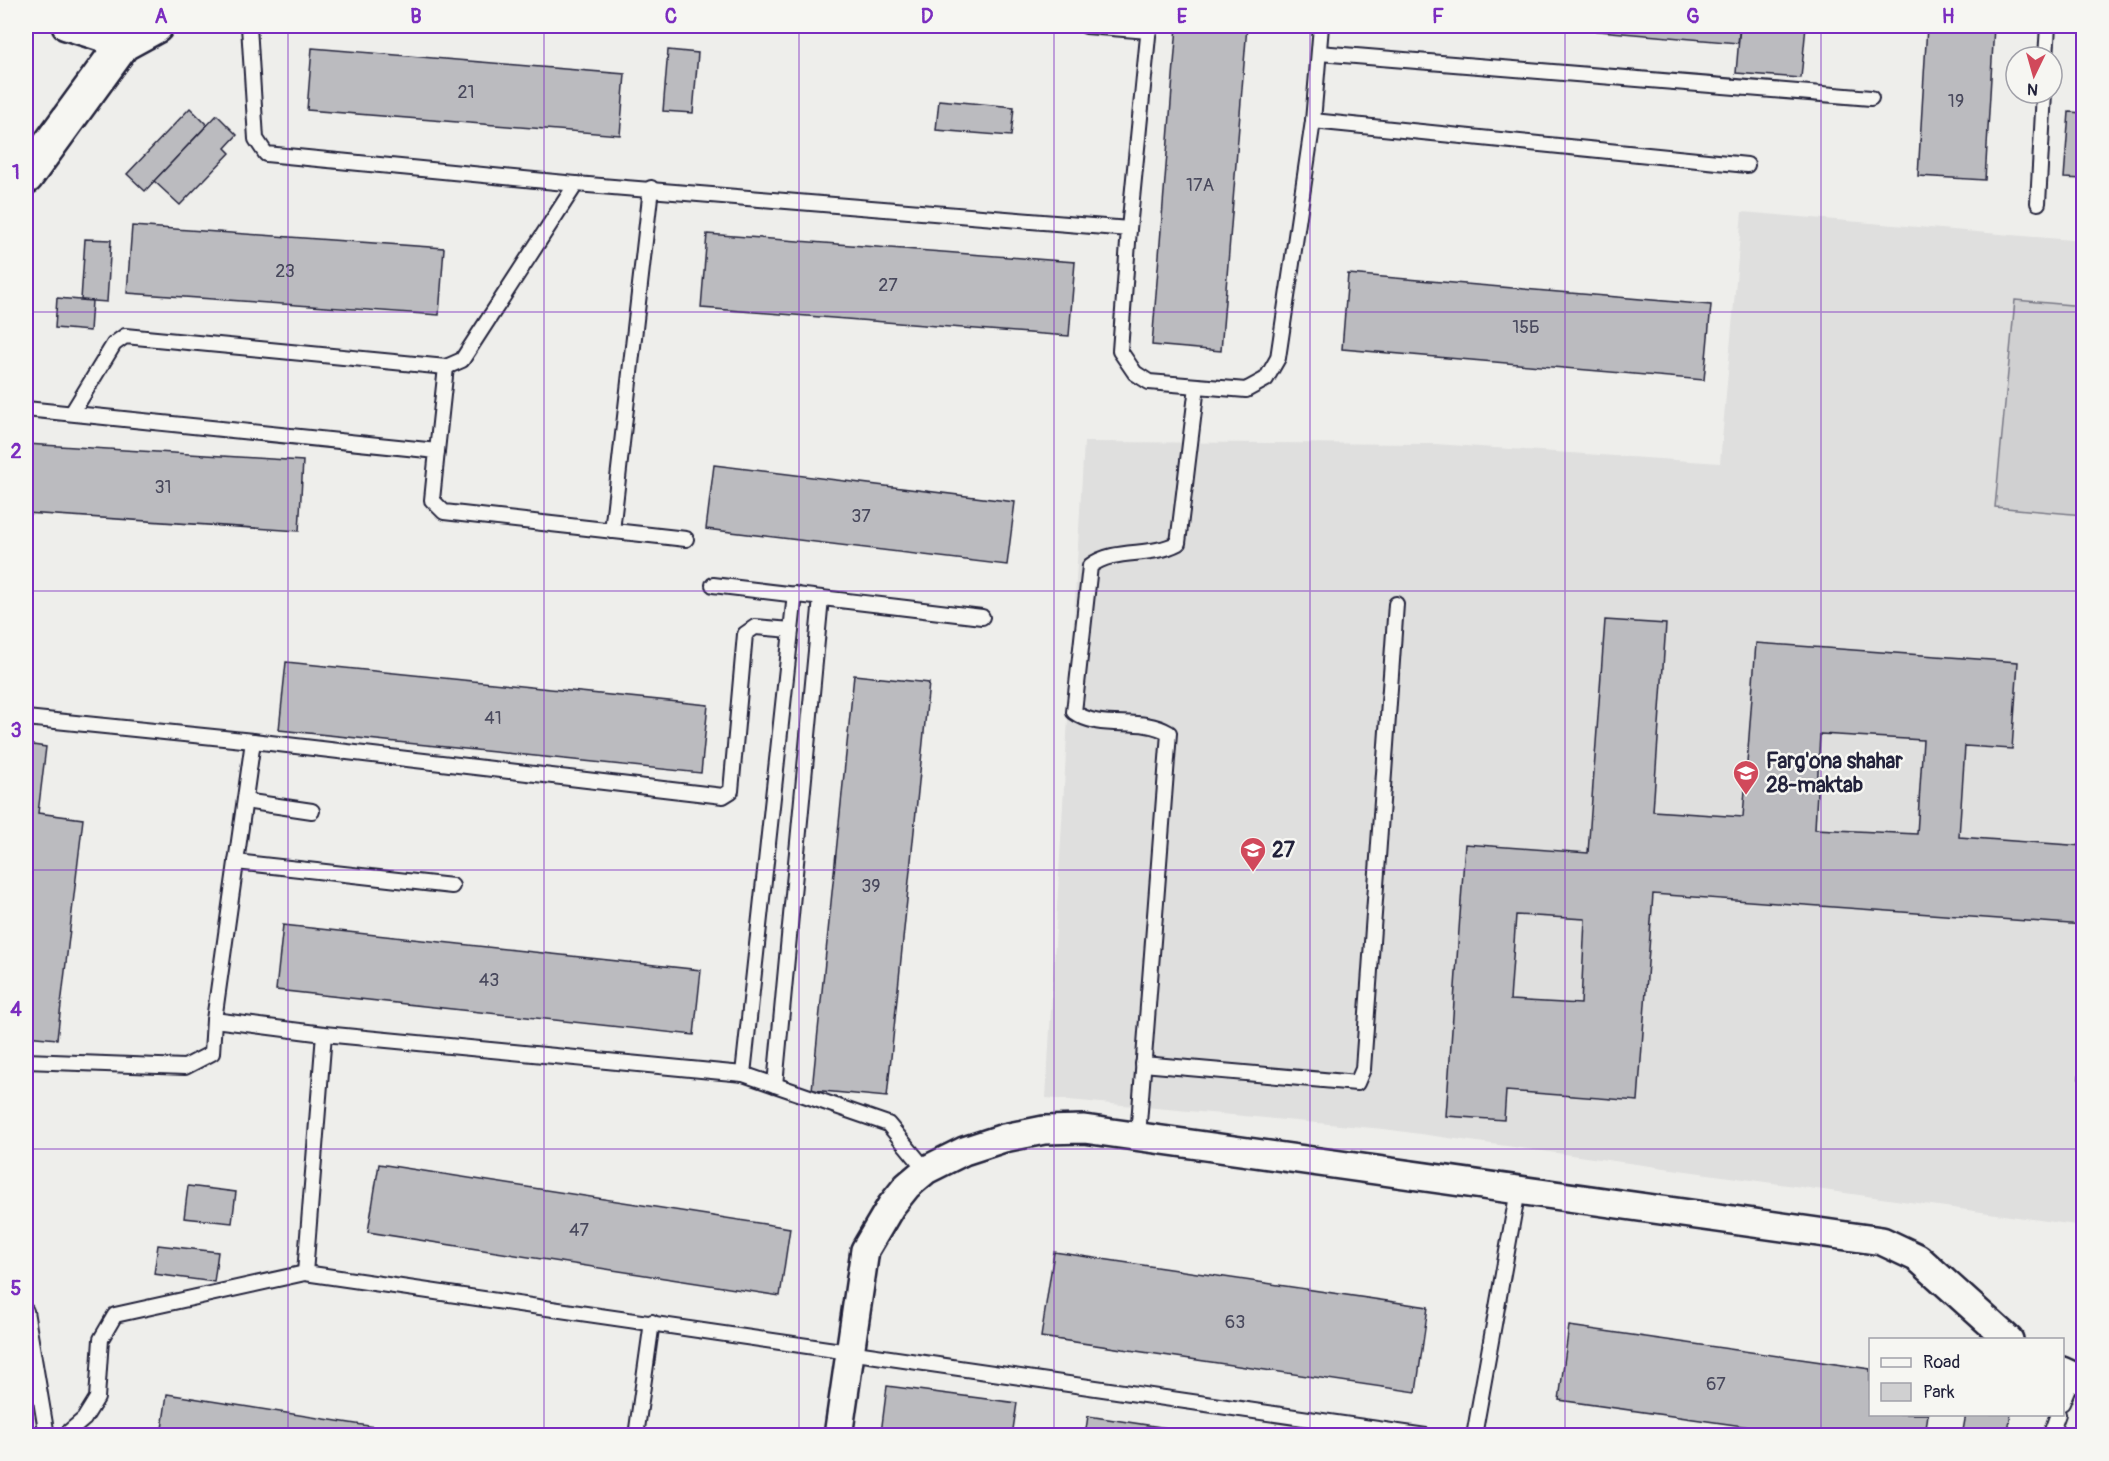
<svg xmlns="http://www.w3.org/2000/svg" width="2109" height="1461" font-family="Pangolin,sans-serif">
	<rect width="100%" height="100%" fill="#eeeeeb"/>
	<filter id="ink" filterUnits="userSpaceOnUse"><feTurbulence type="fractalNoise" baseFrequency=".0167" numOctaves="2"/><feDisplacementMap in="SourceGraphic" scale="12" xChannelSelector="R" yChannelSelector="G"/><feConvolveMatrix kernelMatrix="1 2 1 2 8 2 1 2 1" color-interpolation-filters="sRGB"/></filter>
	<g filter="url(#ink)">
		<path fill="#dfdfde" d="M1742,212l341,29v985l-699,-97 -338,-31 38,-656 351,2 285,19z"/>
		<path fill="#d0d0d1" stroke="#797986" stroke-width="1.5" d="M2015,300l68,6v209l-88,-8z"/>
		<g fill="#bbbbbf" stroke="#22223b" stroke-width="1.5" fill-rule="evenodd">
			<path d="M1177,26h70l-26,325 -69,-6z"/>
			<path d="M1541,26h199l-2,17z"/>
			<path d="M1740,26h66l-5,52 -65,-5z"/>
			<path d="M1927,26h67l-9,154 -67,-4z"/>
			<path d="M312,48l313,26 -5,61 -313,-25z"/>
			<path d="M668,50l30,3 -5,60 -30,-2z"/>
			<path d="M939,100l75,7 -3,29 -75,-6z"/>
			<path d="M190,108l17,17 -62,66 -18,-17z"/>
			<path d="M2069,112l15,1v66l-20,-1z"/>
			<path d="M217,115l20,20 -12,13 5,5 -50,52 -26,-24z"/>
			<path d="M132,226l312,22 -5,67 -312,-22z"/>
			<path d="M707,234l368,28 -6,74 -368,-28z"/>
			<path d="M85,239l26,1 -4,62 -26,-2z"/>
			<path d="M1348,274l363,31 -7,75 -362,-31z"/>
			<path d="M57,298l35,3 -2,30 -35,-3z"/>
			<path d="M26,444l277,17 -4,70 -273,-18z"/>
			<path d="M714,465l301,37 -8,63 -301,-36z"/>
			<path d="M1605,620l61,4 -13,187 90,6 13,-174 262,19 -6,87 -47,-3 -6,91 125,9v79l-431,-31 -15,207 -132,-10 -2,29 -58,-4 19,-272 123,9zM1820,734l103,6 -6,94 -102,-5zM1516,915l69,4 -4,85 -71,-4z"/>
			<path d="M286,662l422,43 -7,68 -422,-43z"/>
			<path d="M854,675l75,8 -42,414 -75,-7z"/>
			<path d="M26,744l20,3 -8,66 45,6 -26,220 -31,-3z"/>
			<path d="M283,925l418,45 -7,65 -418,-45z"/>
			<path d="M2084,1016v63h-5z"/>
			<path d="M379,1164l411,64 -10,68 -412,-64z"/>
			<path d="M188,1186l48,6 -4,31 -48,-5z"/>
			<path d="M158,1245l60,7 -4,30 -60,-8z"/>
			<path d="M1054,1252l374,55 -12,85 -375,-55z"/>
			<path d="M1569,1326l301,43v45h58l-3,22h-111l-255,-36z"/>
			<path d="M887,1386l130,17 -5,33h-112l-19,-3z"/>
			<path d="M167,1394l265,42h-271z"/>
			<path d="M1966,1414h45l-4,22h-45z"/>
			<path d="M1088,1416l79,12 -1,8h-81z"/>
		</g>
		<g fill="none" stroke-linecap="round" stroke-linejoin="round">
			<g stroke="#22223b" stroke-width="18">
				<g id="service">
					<path d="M249,26l7,113 10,15 310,30 553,45 -9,122 15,22 14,9 97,8 20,-11 12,-21 35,-237 8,-95"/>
					<path d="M1086,26l63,5"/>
					<path d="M1319,53l552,45"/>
					<path d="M2046,57l2,-31"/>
					<path d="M1313,121l434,44"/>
					<path d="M2038,203l6,-110"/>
					<path d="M1129,229l20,-203"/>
					<path d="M26,409l411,42 -5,49 12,12 242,27"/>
					<path d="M72,413l42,-69 11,-8 321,31 16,-7 114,-176"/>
					<path d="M437,451l9,-84"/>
					<path d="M612,531l39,-343"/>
					<path d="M713,585l269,32"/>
					<path d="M26,718l227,23 470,55 8,-5 14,-157 10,-7 36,3"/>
					<path d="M253,741l-39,279 110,14 419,40 52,-480"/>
					<path d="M245,801l67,10"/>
					<path d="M236,862l216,24"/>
					<path d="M324,1034l-19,239 1121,163"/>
					<path d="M26,1061l159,6 27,-14 2,-33"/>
					<path d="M1143,1064l214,19 6,-14 33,-465"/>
					<path d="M743,1074l145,50 38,46"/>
					<path d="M775,1085l46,-487"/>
					<path d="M1138,1136l31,-403c-28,-18 -68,-1 -95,-21l16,-146c25,-19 60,-8 88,-23l19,-157"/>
					<path d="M26,1311l21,125"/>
					<path d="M2062,1403l11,-27"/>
					<path d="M64,1436l20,-17 13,-21 4,-59 14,-24 190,-42"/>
					<path d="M636,1436l16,-114"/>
					<path d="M1474,1436l44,-246"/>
					<path d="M2050,1436l8,-22"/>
				</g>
			</g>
			<g stroke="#22223b" stroke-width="32">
				<g id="minor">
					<path d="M66,26l57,18"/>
					<path d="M2062,1371l22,10"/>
					<path d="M838,1436l27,-186 26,-44 16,-20 19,-16 38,-19 40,-13 40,-8 40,-1 798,112 36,17 91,82"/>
				</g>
			</g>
			<g stroke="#22223b" stroke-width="38">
				<path id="tertiary" d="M26,177l97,-133 33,-18"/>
			</g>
			<use href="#service" stroke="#f6f6f2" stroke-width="14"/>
			<use href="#minor" stroke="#f6f6f2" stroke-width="27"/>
			<use href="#tertiary" stroke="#f6f6f2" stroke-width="33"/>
		</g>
	</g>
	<path fill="none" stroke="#7b2cbf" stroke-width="1.5" stroke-opacity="0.55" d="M288,26v1410M544,26v1410M799,26v1410M1054,26v1410M1310,26v1410M1565,26v1410M1821,26v1410M26,312h2058M26,591h2058M26,870h2058M26,1149h2058"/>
	<defs>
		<g id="school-pin" transform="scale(1.35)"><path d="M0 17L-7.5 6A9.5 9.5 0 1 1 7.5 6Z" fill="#d1495b" stroke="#f6f6f2"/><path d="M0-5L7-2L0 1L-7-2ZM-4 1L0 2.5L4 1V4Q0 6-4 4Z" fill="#fff"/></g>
	</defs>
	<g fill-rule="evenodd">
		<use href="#school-pin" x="1746" y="773"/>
		<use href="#school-pin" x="1253" y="850"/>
	</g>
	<g text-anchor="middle" stroke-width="5" stroke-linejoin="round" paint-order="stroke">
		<g font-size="18" fill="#48485c">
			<text x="466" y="98">21</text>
			<text x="1956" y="107">19</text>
			<text x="1200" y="191">17А</text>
			<text x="285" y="277">23</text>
			<text x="888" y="291">27</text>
			<text x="1526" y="333">15Б</text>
			<text x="163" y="493">31</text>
			<text x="861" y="522">37</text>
			<text x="493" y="724">41</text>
			<text x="871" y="892">39</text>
			<text x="489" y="986">43</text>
			<text x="579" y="1236">47</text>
			<text x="1235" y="1328">63</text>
			<text x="1716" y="1390">67</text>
		</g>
		<g font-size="21" font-weight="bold" fill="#22223b" stroke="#f6f6f2" text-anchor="start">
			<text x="1766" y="768">Farg'ona shahar<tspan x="1766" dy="24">28-maktab</tspan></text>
			<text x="1272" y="857">27</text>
		</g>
	</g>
	<rect width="2109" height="1461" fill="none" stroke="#f6f6f2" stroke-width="66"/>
	<rect x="1869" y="1338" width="195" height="78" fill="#f6f6f2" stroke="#a1a1a9" stroke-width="1.5"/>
	<rect x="1881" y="1358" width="30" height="9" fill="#f6f6f2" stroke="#a1a1a9" stroke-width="1.5"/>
	<text x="1923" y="1368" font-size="18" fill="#22223b">Road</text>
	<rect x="1881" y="1383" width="30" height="18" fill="#d0d0d1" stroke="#a1a1a9" stroke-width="1.5"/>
	<text x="1923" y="1398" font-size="18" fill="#22223b">Park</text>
	<g transform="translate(2034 75) rotate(185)"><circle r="28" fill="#f6f6f2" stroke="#a1a1a9" stroke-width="1.5"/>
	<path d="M0-4.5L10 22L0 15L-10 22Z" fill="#d1495b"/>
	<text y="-9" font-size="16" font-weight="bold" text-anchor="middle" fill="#22223b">N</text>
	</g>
	<rect x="33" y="33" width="2043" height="1395" fill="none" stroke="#7b2cbf" stroke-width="2"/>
	<g font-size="20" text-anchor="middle" font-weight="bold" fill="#7b2cbf">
		<text x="161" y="23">A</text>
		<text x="416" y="23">B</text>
		<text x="671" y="23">C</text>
		<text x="927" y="23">D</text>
		<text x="1182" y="23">E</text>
		<text x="1438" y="23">F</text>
		<text x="1693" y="23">G</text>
		<text x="1948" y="23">H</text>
		<text x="16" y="179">1</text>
		<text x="16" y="458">2</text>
		<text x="16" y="737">3</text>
		<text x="16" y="1016">4</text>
		<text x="16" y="1295">5</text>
	</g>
</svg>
